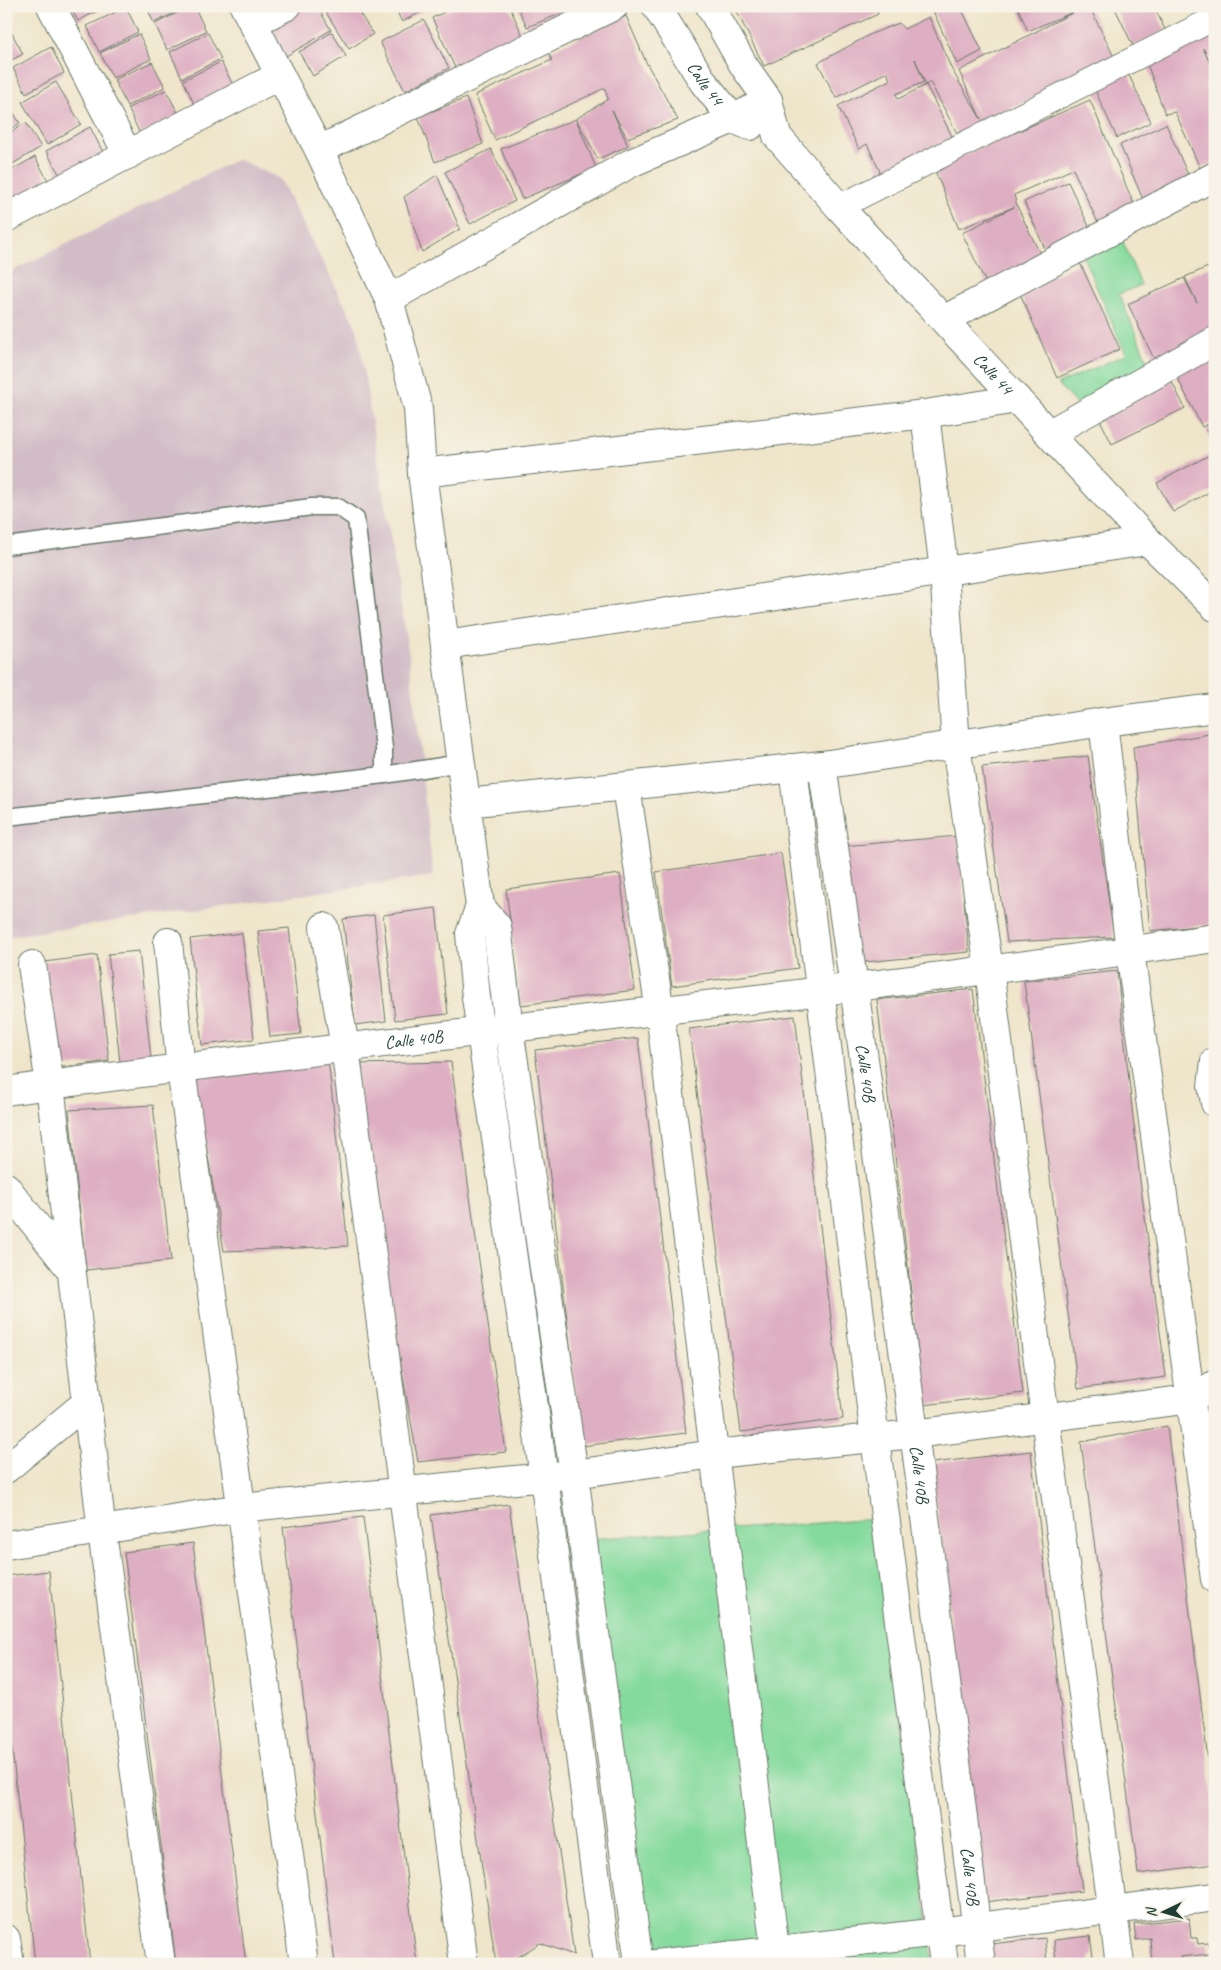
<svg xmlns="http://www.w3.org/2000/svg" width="1221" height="1970" font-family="Caveat,sans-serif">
	<rect width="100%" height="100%" fill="#f7f3e8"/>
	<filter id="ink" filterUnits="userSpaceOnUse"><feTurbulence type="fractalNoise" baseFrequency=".02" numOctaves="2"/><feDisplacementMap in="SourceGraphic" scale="10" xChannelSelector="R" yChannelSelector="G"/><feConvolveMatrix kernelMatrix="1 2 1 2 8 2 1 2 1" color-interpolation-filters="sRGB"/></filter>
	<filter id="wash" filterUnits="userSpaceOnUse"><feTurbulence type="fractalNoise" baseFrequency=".0096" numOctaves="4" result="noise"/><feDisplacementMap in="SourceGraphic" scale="20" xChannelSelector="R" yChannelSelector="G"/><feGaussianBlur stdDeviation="1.12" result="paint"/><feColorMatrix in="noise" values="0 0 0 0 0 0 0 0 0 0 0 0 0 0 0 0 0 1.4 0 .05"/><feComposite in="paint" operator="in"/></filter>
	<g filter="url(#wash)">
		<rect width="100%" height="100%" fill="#efe5ca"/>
		<path fill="#d2bdc7" d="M238,159l42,20 77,150 52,326 24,221 -427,61v-663z"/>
		<g fill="#84da9d" stroke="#528c68">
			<path d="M1118,230l23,55 -22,9 34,80 -72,36 -23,-26 68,-30 -45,-102z"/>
			<path d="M877,1519l56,445h-285l-62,-425z"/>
		</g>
		<g id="blocks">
			<g fill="#deaec2">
				<path d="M70,6h27l2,4 -21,11z"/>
				<path d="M146,6h42l-34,17z"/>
				<path d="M191,6h3l12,25 -39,19 -12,-26z"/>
				<path d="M305,6h12l14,24 -45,26 -17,-29z"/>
				<path d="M322,6h33l18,28 -24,15z"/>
				<path d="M394,6h38l-30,16z"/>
				<path d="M457,6h52l14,30 -68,32 -23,-50z"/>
				<path d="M517,6h63l-53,21z"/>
				<path d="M734,6h141l3,8 -114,52z"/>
				<path d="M944,6h16l22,45 -25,13 -24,-53z"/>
				<path d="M1017,6h72l26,53 -133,62 -23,16 -29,-55 -4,3 -11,-26 9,23 -28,12 2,5 28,-14 28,55 -73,34 -14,-30 -8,5 -21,-43 52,-26 -3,-8 -51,26 -18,-35 53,-29 28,-11 5,6 25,-12 23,53 29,49 -22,-48 121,-62 -52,22z"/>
				<path d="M1114,6h40l11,24 -32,16z"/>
				<path d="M126,7l12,25 -39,20 -12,-26z"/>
				<path d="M626,16l20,46 32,58 -51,18 -15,-28 16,36 -30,13 -22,-40 32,-20 -3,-11 -110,52 -20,-45 77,-35 -4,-8z"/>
				<path d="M424,20l25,48 -44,23 -25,-49z"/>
				<path d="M6,22l17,32 -17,9z"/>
				<path d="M1215,31v40l-12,-23 12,27v87l-15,6 -25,-56 -10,2 -20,-56z"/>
				<path d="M332,32l14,24 -33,20 -14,-24z"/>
				<path d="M208,33l13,26 -39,19 -12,-26z"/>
				<path d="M139,34l12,25 -38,19 -13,-25z"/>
				<path d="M51,47l13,26 -38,20 -13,-25z"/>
				<path d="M152,62l13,25 -38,19 -13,-26z"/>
				<path d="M221,62l13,25 -39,19 -12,-26z"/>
				<path d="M1127,71l24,51 -34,16 -23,-50z"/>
				<path d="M56,82l25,42 -34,21 -25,-43z"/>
				<path d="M166,90l13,25 -39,19 -12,-26z"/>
				<path d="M466,98l17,46 -48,18 -17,-45z"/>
				<path d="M1090,100l48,114 -37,15 -28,-60 -59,26 3,11 26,54 -55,27 -26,-54 52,-26 -55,22 -25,-61z"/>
				<path d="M6,102l14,21 -14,9z"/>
				<path d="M576,119l20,49 -74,31 -21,-50z"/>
				<path d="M26,123l15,24 -35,21v-33z"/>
				<path d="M1166,124l25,58 -47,20 -24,-57z"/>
				<path d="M90,127l15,29 -43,23 -16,-28z"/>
				<path d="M491,149l24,52 -45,23 -25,-52z"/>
				<path d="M35,157l16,29 -45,18v-31z"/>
				<path d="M437,175l23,54 -38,23 -18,-55z"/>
				<path d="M1068,182l26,55 -45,21 -25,-56z"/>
				<path d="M1080,263l40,86 -63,29 -38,-87z"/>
				<path d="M1208,267l7,15v49l-60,30 -27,-57 56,-26 13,25 -12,-26z"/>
				<path d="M1215,355v66l-13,6 -26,-52z"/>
				<path d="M1169,376l16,32 -73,36 -16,-32z"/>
				<path d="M1215,425v25l-9,-20z"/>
				<path d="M1215,452v37l-42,23 -16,-29z"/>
				<path d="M1215,733v191l-65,7 -17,-184z"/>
				<path d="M1088,756l26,181 -107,5 -25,-175z"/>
				<path d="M958,836l11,116 -115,11 -11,-117z"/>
				<path d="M781,853l17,115 -126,18 -16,-114z"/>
				<path d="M620,874l15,116 -114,15 -15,-116z"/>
				<path d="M436,908l12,106 -53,6 -12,-105z"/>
				<path d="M374,915l12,106 -31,4 -12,-106z"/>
				<path d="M289,928l12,106 -31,3 -12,-106z"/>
				<path d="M242,933l12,106 -52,6 -12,-106z"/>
				<path d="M139,951l12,107 -31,4 -12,-108z"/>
				<path d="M97,955l12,106 -52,7 -12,-106z"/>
				<path d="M1117,971l23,209 26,197 -88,12 -54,-408z"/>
				<path d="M973,989l50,404 -99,12 -47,-405z"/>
				<path d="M795,1016l48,403 -102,13 -52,-403z"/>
				<path d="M638,1038l48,395 -104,13 -47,-396z"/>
				<path d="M328,1058l20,188 -124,5 -30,-177z"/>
				<path d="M451,1062l55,390 -88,10 -38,-217 -25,-181z"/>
				<path d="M153,1105l18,156 -85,9 -17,-160z"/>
				<path d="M1167,1426l48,392v46l-77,10 -57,-432z"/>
				<path d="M1031,1451l51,440 -99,11 -51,-439z"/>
				<path d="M509,1504l65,451 -34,-12 -33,21h-11l-65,-449z"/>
				<path d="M363,1517l54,447h-82l-52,-437z"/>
				<path d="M193,1543l53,421h-70l-52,-412z"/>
				<path d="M49,1571l41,393h-55l-29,-272v-116z"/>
				<path d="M1189,1918l2,20h6l1,6 11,-1 1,11 -29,3 1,7h-30l-2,-26 -14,2 -2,-16z"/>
				<path d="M1090,1936l3,20 -5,2 4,6h-36l-2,-24z"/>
				<path d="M1045,1938l2,26h-55l-2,-20z"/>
			</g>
		</g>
	</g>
	<g filter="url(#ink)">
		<use href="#blocks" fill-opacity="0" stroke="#687868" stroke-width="1"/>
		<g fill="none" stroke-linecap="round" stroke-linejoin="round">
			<g stroke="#687868" stroke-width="19">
				<g id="service">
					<path d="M6,546l306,-39h26l18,12 28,229v27"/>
					<path d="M6,817l378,-42 77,-12"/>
				</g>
			</g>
			<g stroke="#687868" stroke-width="26">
				<path id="pedestrian" d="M839,207l376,-189"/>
			</g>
			<g stroke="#687868" stroke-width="30">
				<g id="minor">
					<path d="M51,6l77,149"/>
					<path d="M244,6l75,144 70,149 29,109 4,65 58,433 -10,28 6,63 68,480 63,487"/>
					<path id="s1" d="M656,6l48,77 29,36 17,7"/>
					<path id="s2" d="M710,6l34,60 24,34 9,36 62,71 309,334 67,66"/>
					<path d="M253,23l34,-17"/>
					<path d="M319,150l295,-144"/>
					<path d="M6,218l274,-143"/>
					<path d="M389,299l242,-136 102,-44 35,-19"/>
					<path d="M945,319l270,-143"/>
					<path d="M925,414l19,157 12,174 33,224 56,449 75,546"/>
					<path d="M1050,433l165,-92"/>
					<path d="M422,473l503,-59 92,-15"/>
					<path d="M445,645l703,-104"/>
					<path d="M1103,722l27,229 85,628"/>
					<path id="s3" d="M822,765c59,399 110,799 159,1199"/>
					<path d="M793,768l82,671 69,525"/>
					<path d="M626,787l34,225 115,938"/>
					<path d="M467,803l355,-38 281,-43 112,-14"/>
					<path d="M480,906l17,20 12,102 65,446 65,490"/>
					<path d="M324,927l21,120 119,917"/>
					<path d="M168,942l13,127 123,895"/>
					<path d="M32,965l18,120 52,447 59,432"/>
					<path d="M1215,1061l-3,25 3,17"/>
					<path id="s4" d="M6,1091c402,-56 807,-92 1209,-153"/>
					<path d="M6,1187l65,83"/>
					<path d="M6,1469l81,-67"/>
					<path d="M6,1545l235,-37 333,-34 140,-20 200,-20 277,-35 24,-15"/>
					<path d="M6,1939l4,25"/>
					<path d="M655,1964l284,-32 276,-35"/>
				</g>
			</g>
			<use href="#service" stroke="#fff" stroke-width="16"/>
			<use href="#pedestrian" stroke="#fff" stroke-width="24"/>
			<use href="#minor" stroke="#fff" stroke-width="28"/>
		</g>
	</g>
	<g text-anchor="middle" stroke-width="4" stroke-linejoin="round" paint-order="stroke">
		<g font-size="18" fill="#1f3d34" stroke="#f7f3e8">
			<text dy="6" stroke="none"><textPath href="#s1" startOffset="92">Calle 44</textPath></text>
			<text dy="6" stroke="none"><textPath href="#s2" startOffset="469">Calle 44</textPath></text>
			<text dy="6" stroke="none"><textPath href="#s4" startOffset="411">Calle 40B</textPath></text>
			<text dy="6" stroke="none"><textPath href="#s3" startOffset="311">Calle 40B</textPath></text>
			<text dy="6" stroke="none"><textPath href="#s3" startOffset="716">Calle 40B</textPath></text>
			<text dy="6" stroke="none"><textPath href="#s3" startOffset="1121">Calle 40B</textPath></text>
		</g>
	</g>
	<rect width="1221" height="1970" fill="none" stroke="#f7f3e8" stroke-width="25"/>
	<g transform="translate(1164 1912) rotate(265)" stroke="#f7f3e8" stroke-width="4" paint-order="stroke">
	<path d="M0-4L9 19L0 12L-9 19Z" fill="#1f3d34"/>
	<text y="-8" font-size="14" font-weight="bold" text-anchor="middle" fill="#1f3d34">N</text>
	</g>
</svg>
